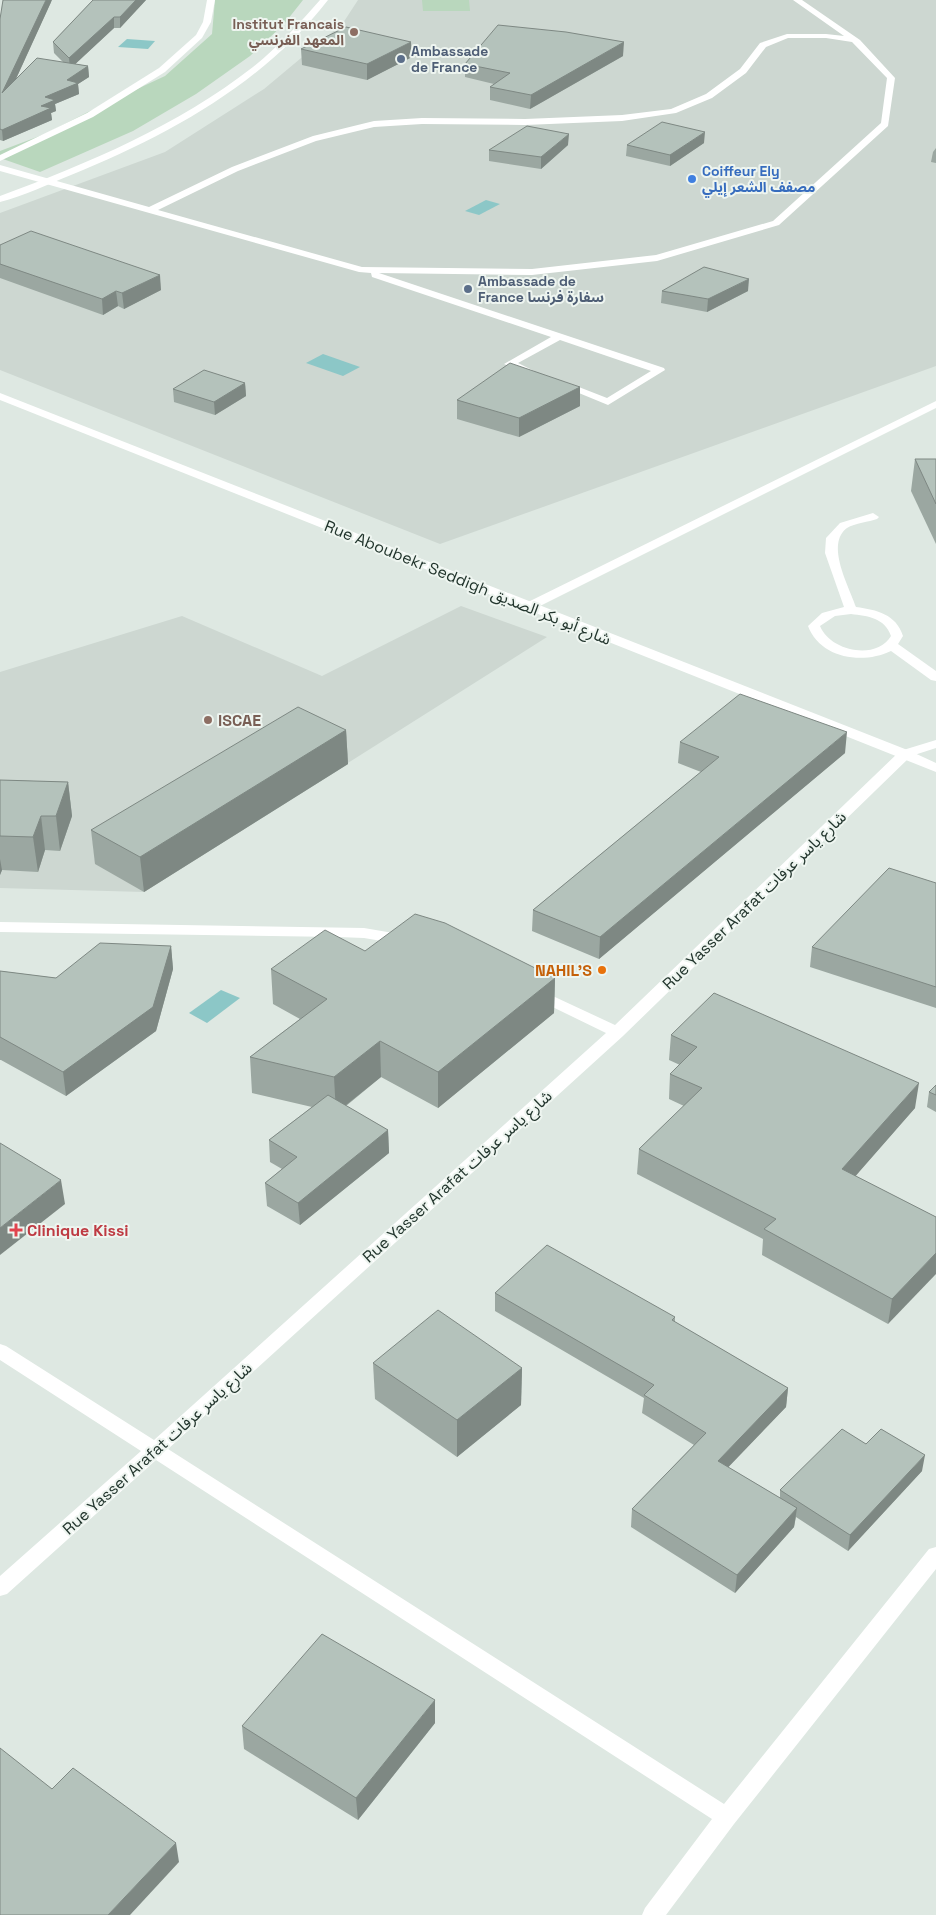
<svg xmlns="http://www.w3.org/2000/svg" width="936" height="1915" font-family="'Space Grotesk','Noto Sans Arabic',sans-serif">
	<rect width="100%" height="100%" fill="#dee8e2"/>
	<g fill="#cdd7d1">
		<path d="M358,0h578v366l-496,178 -440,-174v-157l165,-61 99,-63 79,-66z"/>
		<path d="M461,606l86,31 -403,255 -144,-4v-216l182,-56 140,60z"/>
	</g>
	<g fill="#b9d7bd">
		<path d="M215,0h88l-19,24 -34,32 -54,38 -63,37 -93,41 -40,-14v-7l45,-17 43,-22 77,-36 47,-42z"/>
		<path d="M422,0h47l1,11h-47z"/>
	</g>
	<g fill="#8cc7c7">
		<path d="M127,39l28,2 -7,8 -30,-2z"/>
		<path d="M486,200l14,4 -21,11 -14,-4z"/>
		<path d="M323,354l37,13 -17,9 -37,-13z"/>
		<path d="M221,990l19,8 -33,25 -18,-10z"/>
	</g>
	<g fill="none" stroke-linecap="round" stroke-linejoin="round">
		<g fill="#fff" fill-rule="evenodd">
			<path d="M873,513l6,4 -2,2c-8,3 -22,4 -30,9 -22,16 2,58 9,79 21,3 40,7 47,29l-5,8 38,27v10l-5,-1 -40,-29c-29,14 -71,7 -83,-25l14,-13 22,-6 -19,-54 1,-15 14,-15zM851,614c17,2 34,4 40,22 -15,25 -61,15 -71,-10l15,-10z"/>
			<path d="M936,740v8l-31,10 -7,-4 2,-3z"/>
		</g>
		<g fill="#fff" fill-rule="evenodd">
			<path d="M207,0h8l-4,22 -9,16 -37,34 -72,45 -93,44v-6l87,-42 72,-45 37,-33 7,-13z"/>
			<path d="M793,0h9l58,40 35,38 -7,48 -109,99 -122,36 -125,14 -153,-2 285,95 1,2 -57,35 -51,-21 5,-3 4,1 41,16 44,-27 -91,-31 -42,23 16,8 -5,3 -4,-1 -21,-9 47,-27 -179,-60 -1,-4 -12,-1 -359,-101v-6l149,42 83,-40 81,-31 61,-15 48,-3 103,1 97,-4 49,-6 35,-15 34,-25 20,-26 27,-9h39l18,2zM788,38h38l26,4 35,36 -6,45 -108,98 -117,34 -124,14 -170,-2 -204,-57 80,-39 78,-30 58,-14 48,-3 103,1 97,-4 54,-8 36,-15 34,-25 20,-26z"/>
			<path d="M936,401v7l-404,202h-8l-2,-3 2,-3z"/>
			<path d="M905,750l7,4 -2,3 -287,279 -455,413 556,355 205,-255 7,-2v22l-202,255 -68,91h-24l3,-7 67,-89 -556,-359 -149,134 -7,2v-20l141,-125 -141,-91v-16l6,2 148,94 452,-407 -74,-36 -3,-3 3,-3h10l73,34 285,-274z"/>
			<path d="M0,922l364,6 41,7 5,2 2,3 -2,3 -5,2 -41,-7 -26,-1 -338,-5z"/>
		</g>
		<g fill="#fff" fill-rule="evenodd">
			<path d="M320,0h8c-65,84 -161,136 -257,175 -23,9 -47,21 -71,27v-6c89,-33 177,-70 253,-129 25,-20 46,-43 67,-67z"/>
			<path d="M0,393l910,358 26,12v9l-936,-372z"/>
		</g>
	</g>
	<g fill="#9ba7a1">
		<path d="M93,0h53l-26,28h-6l-39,36 13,2 1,11 -11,7 1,10 -24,10 1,7 -5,2 1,7 -49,21 -3,-1v-121l51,-17 -36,79 48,-19 -9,-9 -1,-11z"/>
		<path d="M301,49l111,8 -45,23 -65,-15z"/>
		<path d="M623,56l-93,53 -40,-9v-13l4,-3 -29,-7v-13z"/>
		<path d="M704,143l-34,23 -44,-10 1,-11z"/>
		<path d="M568,145l-27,24 -52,-8v-11z"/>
		<path d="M936,148v15l-5,-1 2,-10z"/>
		<path d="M0,245l161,45 -37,19 -6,-3 -15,9 -103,-37z"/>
		<path d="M662,291h86l-41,21 -46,-9z"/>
		<path d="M245,383l1,13 -31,19 -41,-13 -1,-13z"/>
		<path d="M580,387v19l-61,31 -62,-18v-19z"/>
		<path d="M915,459h21v85l-25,-53z"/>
		<path d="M346,730l2,34 -204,128 -49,-28 -4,-34z"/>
		<path d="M680,742l165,11 -246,206 -67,-28 1,-21 168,-138 -23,-9z"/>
		<path d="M0,780l68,2 4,34 -12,35 -15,-1 -7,22 -36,-2 -2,5z"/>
		<path d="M936,883v125l-126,-41 2,-20z"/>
		<path d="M171,946l2,23 -17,62 -90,65 -65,-36h-1v-89l56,7z"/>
		<path d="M365,951l190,27 -1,35 -116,95 -57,-31 -35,29 42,24 1,23 -89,72 -33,-19 -2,-23 17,-14 -12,-7 -1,-22 43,-33 -60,-14 -2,-36 50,-38 -27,-15 -2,-35z"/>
		<path d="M671,1035l244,73 -60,68 81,41 -48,107 -126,-69 1,-16 -126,-65 2,-25 45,-43 -15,-7 1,-25 10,-9 -11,-5z"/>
		<path d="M936,1085v27l-9,-5 2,-15z"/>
		<path d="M495,1293l180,24v5l113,66 -2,19 -58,60 52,31v-8l86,-46 56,27 -74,80 -52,-34 -2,10 -59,66 -104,-66 1,-18 62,-64 -52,-32 2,-15 -149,-87z"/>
		<path d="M373,1363l149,5 -1,37 -64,52 -82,-58z"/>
		<path d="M435,1723l-77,97 -114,-71 -2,-23z"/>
	</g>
	<g fill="#7e8883">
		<path d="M46,0h6l-48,105 -2,-12z"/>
		<path d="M136,0h10l-26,28v-11z"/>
		<path d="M114,17v11l-44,41 -1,-11z"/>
		<path d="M411,42l1,15 -45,23v-16z"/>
		<path d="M624,42l-1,14 -93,53 1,-14z"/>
		<path d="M88,66l1,11 -11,7 1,10 -24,10 1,7 -5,2 1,7 -49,21 -1,-11 39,-24 4,-9 22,-17z"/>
		<path d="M705,132l-1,11 -34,23v-11z"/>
		<path d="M569,134l-1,11 -27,24v-12z"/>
		<path d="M160,275l1,15 -37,19 -2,-16z"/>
		<path d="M749,279l-1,12 -41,21 1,-13z"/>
		<path d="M116,291l2,15 -15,9 -1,-16z"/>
		<path d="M245,383l1,13 -31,19 -1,-13z"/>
		<path d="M580,387v19l-61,31v-19z"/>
		<path d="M346,730l2,34 -204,128 -4,-35z"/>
		<path d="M847,732l-2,21 -246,206 1,-22z"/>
		<path d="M68,782l4,34 -12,35 -4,-35z"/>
		<path d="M41,816l4,34 -7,22 -5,-35z"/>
		<path d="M0,859l2,11 -2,5z"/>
		<path d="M171,946l2,23 -17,62 -90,65 -3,-24z"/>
		<path d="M555,978l-1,35 -116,95v-36z"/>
		<path d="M380,1041l1,36 -45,36 -2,-36z"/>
		<path d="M919,1083l-4,25 -76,87 3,-26z"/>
		<path d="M388,1130l1,23 -89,72 -2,-22z"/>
		<path d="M61,1180l4,24 -65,51v-27z"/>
		<path d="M936,1253v21l-48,50 4,-25z"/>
		<path d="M522,1368l-1,37 -64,52v-37z"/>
		<path d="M788,1388l-2,19 -70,73 2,-19z"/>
		<path d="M925,1455l-3,16 -74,80 2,-16z"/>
		<path d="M797,1508l-3,19 -59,66 2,-18z"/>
		<path d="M435,1700v23l-77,97 -2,-22z"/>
		<path d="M176,1843l3,19 -49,53h-22z"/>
	</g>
	<g fill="#b4c2bb" stroke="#7e8883">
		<path d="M3,0h43l-44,93 35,-35 51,8 -21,14 11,3 -33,14 10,3 -14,6 10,2 -49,22 -2,-1v-110z"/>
		<path d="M93,0h43l-16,17h-6l-45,41 -16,-16z"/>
		<path d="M498,25l68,7 58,10 -93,53 -41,-8 20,-14 -45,-9z"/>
		<path d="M346,27l65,15 -44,22 -66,-15z"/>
		<path d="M662,122l43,10 -35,23 -43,-10z"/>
		<path d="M527,126l42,8 -28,23 -52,-7z"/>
		<path d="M31,231l129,44 -38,18 -6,-2 -14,8 -102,-35v-19z"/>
		<path d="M704,267l45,12 -41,20 -46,-8z"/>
		<path d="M510,363l70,24 -61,31 -62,-18z"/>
		<path d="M204,370l41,13 -31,19 -41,-13z"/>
		<path d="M915,459h21v45z"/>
		<path d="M740,694l107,38 -247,205 -67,-27 186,-153 -39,-15z"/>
		<path d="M298,707l48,23 -206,127 -49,-27z"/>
		<path d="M0,780l68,2 -12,34h-15l-8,21 -33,-1z"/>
		<path d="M889,868l47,15v104l-124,-40z"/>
		<path d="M415,914l30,9 110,55 -117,94 -58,-31 -46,36 -84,-20 77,-58 -56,-30 54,-39 40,21z"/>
		<path d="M100,943l71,3 -18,61 -90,65 -63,-35v-66l56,7z"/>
		<path d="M714,993l205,90 -77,86 94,48v36l-44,46 -128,-70 12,-10 -137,-70 63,-61 -32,-14 27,-27 -26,-12z"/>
		<path d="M936,1085v10l-7,-3z"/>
		<path d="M328,1095l60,35 -90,73 -33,-20 32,-26 -28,-17z"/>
		<path d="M0,1143l61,37 -61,48z"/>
		<path d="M547,1245l128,72 -3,3 116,68 -70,73 79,47 -60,67 -105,-66 74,-76 -62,-38 10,-10 -159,-92z"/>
		<path d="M438,1310l84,58 -65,52 -84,-57z"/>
		<path d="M842,1429l24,15 15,-15 44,26 -75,80 -70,-45z"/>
		<path d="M322,1634l113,66 -79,98 -114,-72z"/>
		<path d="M0,1748l52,41 21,-21 103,75 -68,72h-108z"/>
	</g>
	<g fill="#8d6e63" stroke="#eef5f0" stroke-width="2">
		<circle cx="354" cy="32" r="5"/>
		<circle cx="208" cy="720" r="5"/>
	</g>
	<g fill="#5c6f8a" stroke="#eef5f0" stroke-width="2">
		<circle cx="401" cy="59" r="5"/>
		<circle cx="468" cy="289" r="5"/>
	</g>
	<circle fill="#3f7fe0" stroke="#eef5f0" stroke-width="2" cx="692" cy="179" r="5"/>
	<circle fill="#e8710a" stroke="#eef5f0" stroke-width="2" cx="602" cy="970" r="5"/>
	<path fill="#e0444e" stroke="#eef5f0" stroke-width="2" d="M13.5 1222.5h5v5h5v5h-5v5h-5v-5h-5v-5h5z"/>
	<g text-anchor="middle" stroke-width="4" stroke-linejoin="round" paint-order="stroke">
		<g font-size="14" font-weight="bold" fill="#785e54" stroke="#eef5f0" text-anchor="end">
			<text x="344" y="29">Institut Francais<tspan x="344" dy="16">المعهد الفرنسي</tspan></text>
		</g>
		<g font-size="14" font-weight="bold" fill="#4e5e75" stroke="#eef5f0" text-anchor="start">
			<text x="411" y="56">Ambassade<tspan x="411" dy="16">de France</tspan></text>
			<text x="478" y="286">Ambassade de<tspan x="478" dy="16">France سفارة فرنسا</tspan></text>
		</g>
		<g font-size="14" font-weight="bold" fill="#366cbe" stroke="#eef5f0" text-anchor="start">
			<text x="702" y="176">Coiffeur Ely<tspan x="702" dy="16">مصفف الشعر إيلي</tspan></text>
		</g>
		<g font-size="16" fill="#22352d" stroke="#eef5f0">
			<text transform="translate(468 582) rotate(22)" y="6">Rue Aboubekr Seddigh شارع أبو بكر الصديق</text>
			<text transform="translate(754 900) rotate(-44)" y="6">Rue Yasser Arafat شارع ياسر عرفات</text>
			<text transform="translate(457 1176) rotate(-42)" y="6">Rue Yasser Arafat شارع ياسر عرفات</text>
			<text transform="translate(157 1448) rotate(-42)" y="6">Rue Yasser Arafat شارع ياسر عرفات</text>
		</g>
		<g font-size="16" font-weight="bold" fill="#785e54" stroke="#eef5f0" text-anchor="start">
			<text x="218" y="726">ISCAE</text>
		</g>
		<g font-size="16" font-weight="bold" fill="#c56008" stroke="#eef5f0" text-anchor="end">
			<text x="592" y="976">NAHIL'S</text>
		</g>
		<g font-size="16" font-weight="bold" fill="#be3a42" stroke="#eef5f0" text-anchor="start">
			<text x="27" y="1236">Clinique Kissi</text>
		</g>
	</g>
</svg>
